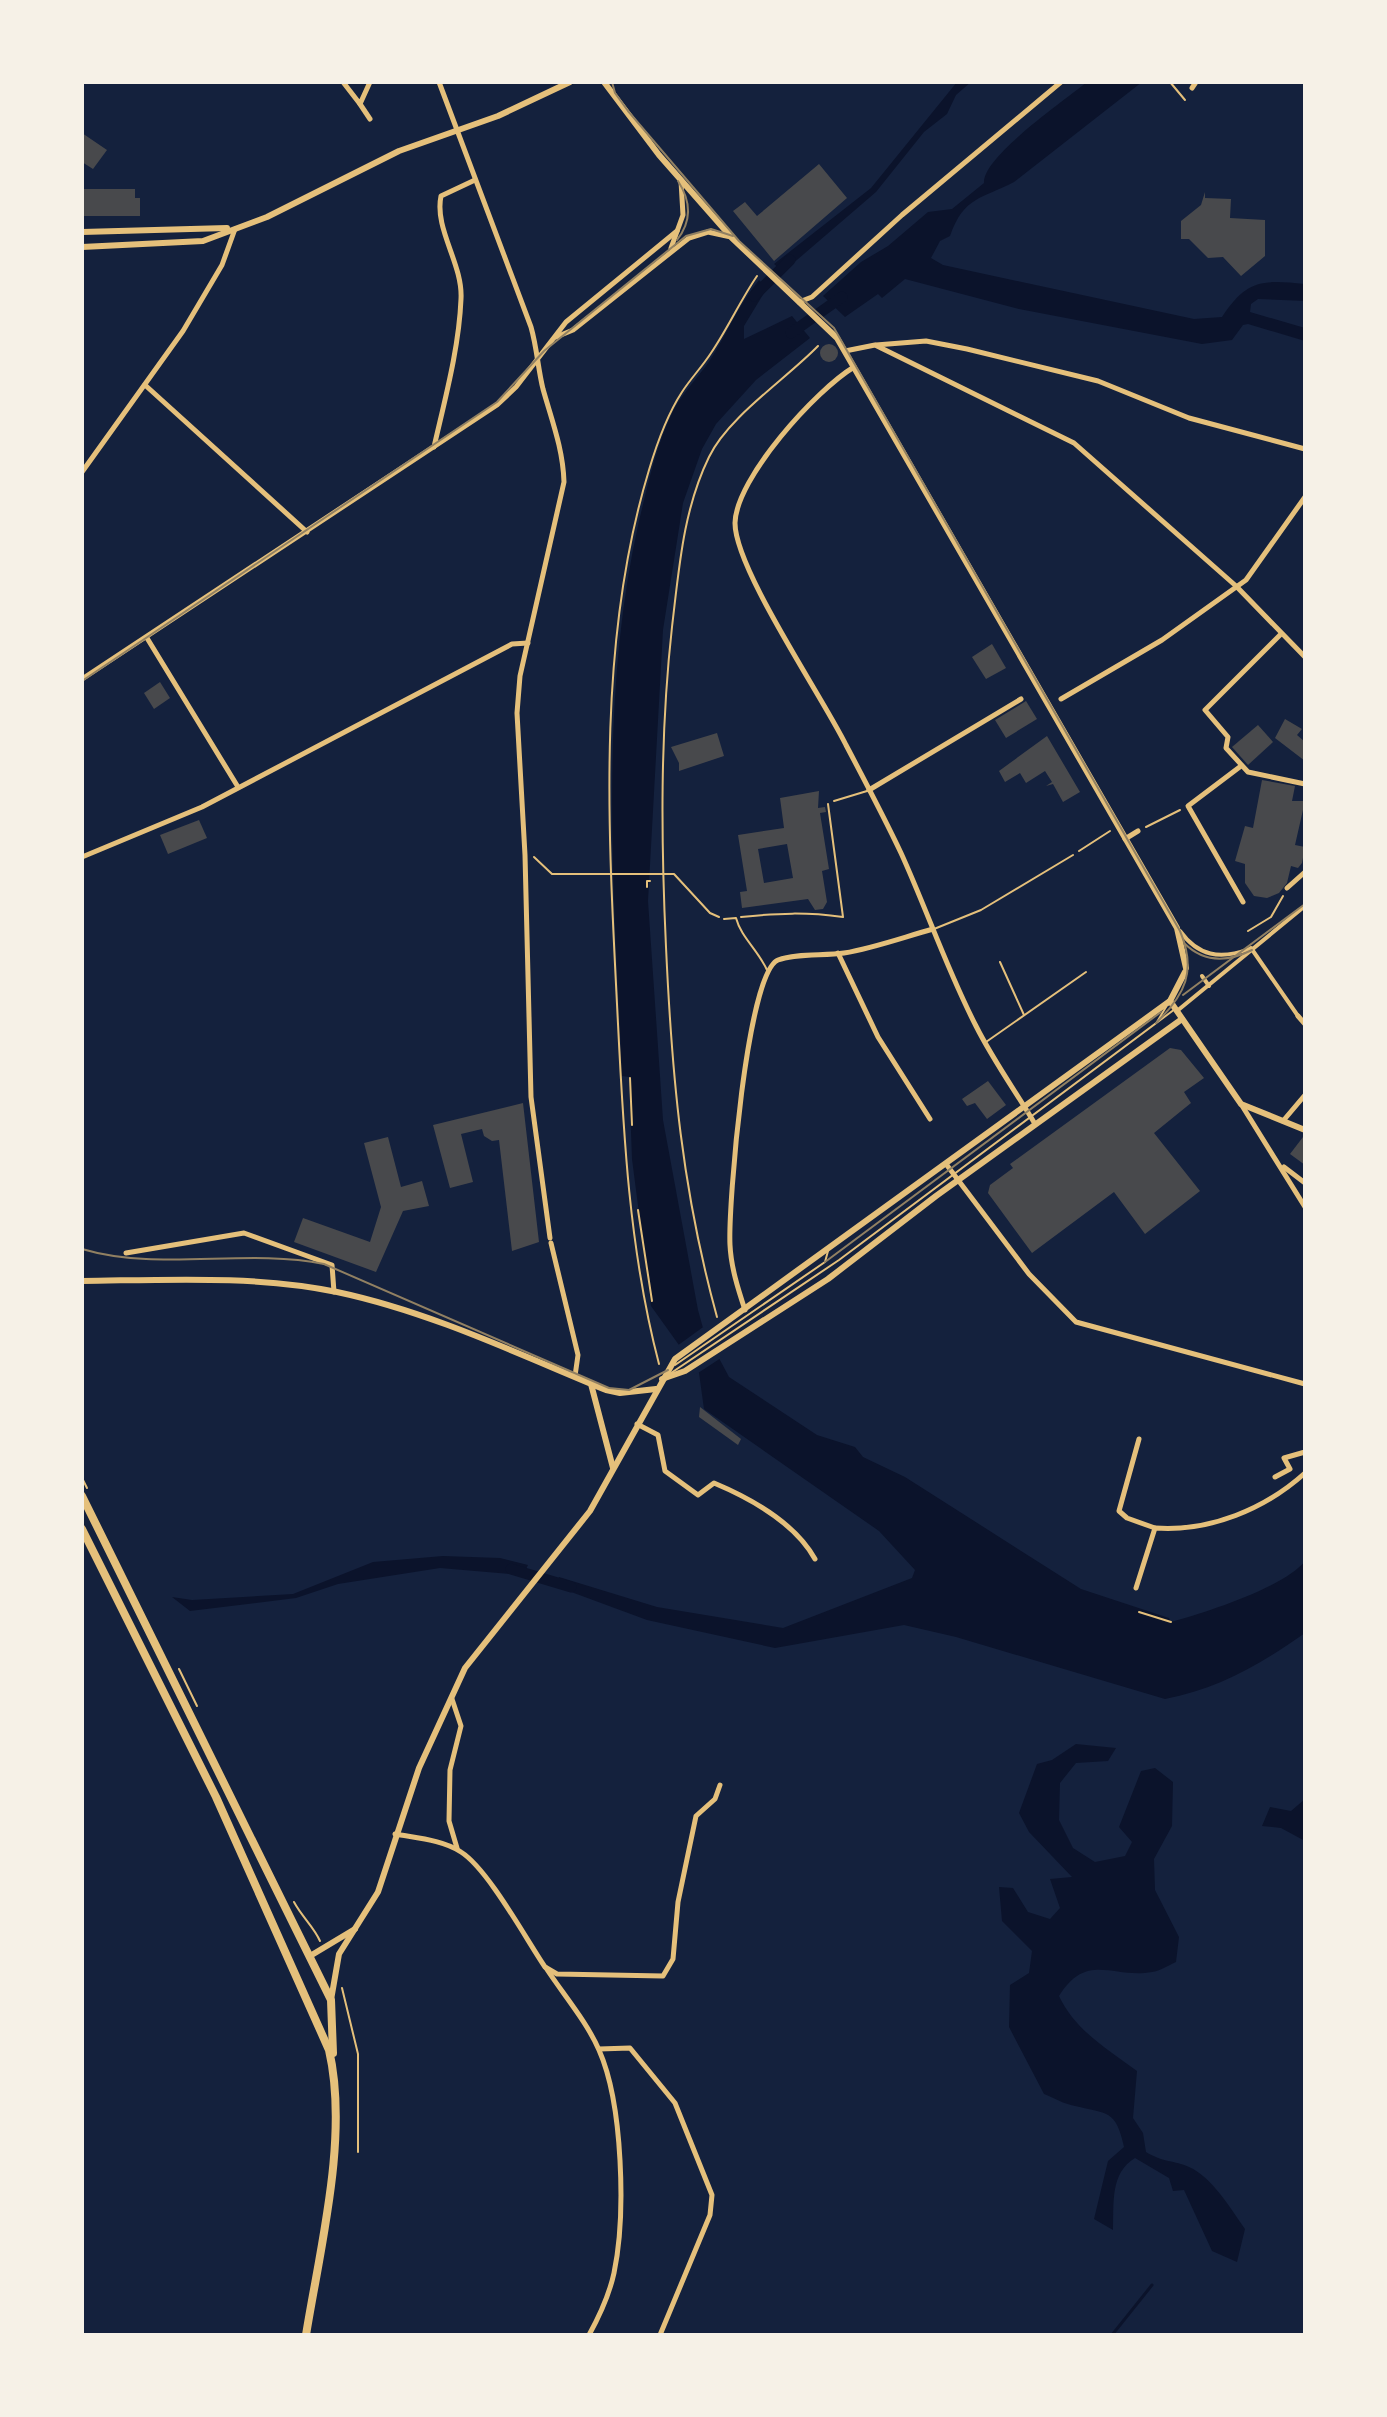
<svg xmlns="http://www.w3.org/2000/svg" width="1387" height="2417" font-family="'DejaVu Sans',sans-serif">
	<rect width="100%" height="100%" fill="#14213d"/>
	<g fill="#0b132b">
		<path d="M957,82h14l-15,13 -9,19 -23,18 -48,60 -93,80 -9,-8 97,-76z"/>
		<path d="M1087,82h55l-128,100c-32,17 -50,14 -64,54l-10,5 -9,17 12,7 251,54 28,-2c25,-38 40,-37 83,-33v17l-47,-2 -7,5 -1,8 55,16v13l-57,-17 -5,1 -11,15 -30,4 -183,-35 -114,-30 -23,19 -4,-4 -33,23 -22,-21 38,-34 27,-16 40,-34 24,-3 32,-26c-2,-26 81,-83 103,-101z"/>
		<path d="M759,280l8,8 -23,38v13l48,-23 18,22 -54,42 -40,44 -14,25 -19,54 -20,127 -15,271 15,219 35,190 5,18 26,49 88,58 38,12 8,10 42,20 176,112 88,29 2,4c33,-9 114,-35 134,-61v72c-44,31 -87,56 -140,66l-209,-62 -52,-12 -129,23 -128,-28 -92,-34 4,-9 98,30 126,21 129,-50 3,-8 -36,-39 -175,-122 -5,-36 -48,-67 -19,-147 -3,-82 -7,-1c-8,-183 -24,-374 17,-555 9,-37 17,-75 34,-110 11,-21 30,-38 42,-59 15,-25 25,-49 44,-72z"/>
		<path d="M443,1556l57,2 28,7 -5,10 -83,-7 -102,16 -42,14 -106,13 -18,-14 20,3 101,-6 80,-32z"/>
		<path d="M1076,1744l40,4 -8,13 -32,2 -16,20 -1,37 14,28 22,14 30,-6 7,-14 -13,-15 22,-56 14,-3 18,14 -1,44 -18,33 1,31 24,47 -3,25c-7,3 -16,9 -24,10 -39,7 -65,-21 -93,24 16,34 48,53 78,75l-4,47 10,15 3,19c18,11 28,8 43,15 23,10 42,42 56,62l-8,33 -25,-11 -28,-61 -11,1 -4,-13 -34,-20c-25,15 -21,45 -22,72l-19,-11 14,-58 16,-14c-8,-38 -17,-33 -49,-41 -11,-2 -21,-8 -31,-12l-35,-67 1,-42 19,-12 3,-22 -30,-30 -3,-34 14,1 15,24 22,7 10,-11 -10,-29 22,-2 -43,-45 -10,-19 18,-49 15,-4z"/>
		<path d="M1305,1799v42l-24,-13 -19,-2 8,-19 21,4z"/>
	</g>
	<path fill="#14213d" d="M706,1325l18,31 -29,19 -18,-29z"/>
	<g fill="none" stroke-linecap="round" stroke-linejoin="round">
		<path stroke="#0b132b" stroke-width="3" d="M1112,2335l40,-50"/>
		<g stroke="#0b132b" stroke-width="11">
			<path d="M754,296l36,-36"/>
			<path d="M791,333l51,-36"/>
			<path d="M511,1569l60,18"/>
		</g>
	</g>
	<g fill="#48494c" fill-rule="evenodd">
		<path d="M82,133l25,17 -14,19 -11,-7z"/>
		<path d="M819,164l28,34 -73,63 -41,-50 12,-9 12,14z"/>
		<path d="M82,189h53v9h5v18h-58z"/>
		<path d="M1205,192v6l26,1 -1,19 35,2v36l-24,20 -18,-19 -15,1 -19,-19h-8v-18l20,-16z"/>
		<circle cx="829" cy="353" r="9"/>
		<path d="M992,644l14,24 -20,11 -14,-22z"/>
		<path d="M160,682l10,16 -16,11 -10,-16z"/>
		<path d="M1026,701l11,18 -31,19 -11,-18z"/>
		<path d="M1285,719l17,10 -5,6 8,7v19l-30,-23z"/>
		<path d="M1258,725l15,17 -25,23 -16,-18z"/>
		<path d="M717,733l7,23 -45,15v-8l-8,-16z"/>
		<path d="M1047,736l33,56 -17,10 -10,-18 -7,2 6,-4 -7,-11 -19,12 -6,-10 -15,9 -6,-11z"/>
		<path d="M1262,780l33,6 -3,15h13l-10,44 10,2 -3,16 -4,5 -7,-2 -4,17 -8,10 -12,5 -13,-2 -9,-13v-19l-10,-3 10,-35 8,2z"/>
		<path d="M819,791l-1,17 7,-1 1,5 -6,1 9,56 -7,2 5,31 -4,7 -8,1 -7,-11 -66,9 -2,-16 7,-1 -9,-56 46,-7 -4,-30zM787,844l6,34 -29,5 -6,-34z"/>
		<path d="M199,820l8,18 -39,16 -8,-19z"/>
		<path d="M1170,1048l11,2 23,28 -20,14 7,11 -37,30 46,58 -55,43 -31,-42 -82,61 -44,-60 2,-8 23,-17 -3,-4z"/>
		<path d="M988,1081l18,24 -19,14 -12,-16 -8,3 -5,-7z"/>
		<path d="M523,1103l16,139 -27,9 -13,-111 -7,1 -8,-5 -2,-7 -21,5 12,48 -23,6 -17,-63z"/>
		<path d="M388,1137l13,50 21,-6 7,25 -26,5 -27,61 -82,-30 9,-24 67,24 11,-35 -17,-64z"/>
		<path d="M1303,1137l2,2v26l-15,-11z"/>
		<path d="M700,1407l41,32 -3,6 -39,-28z"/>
	</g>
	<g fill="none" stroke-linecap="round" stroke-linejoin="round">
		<g stroke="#e5c07b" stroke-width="2">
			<path d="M1170,82l15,18"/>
			<path d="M1146,827l34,-17"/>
			<path d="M1079,851l31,-20"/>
			<path d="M534,857l18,17h122l36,39 9,4"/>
			<path d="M647,887v-6h3"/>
			<path d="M741,917c38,-4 65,-5 102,0l-15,-113"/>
			<path d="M1248,931l23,-14 12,-21"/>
			<path d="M630,1078l2,47"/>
			<path d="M638,1210l14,91"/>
			<path d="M717,1317c-35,-127 -45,-239 -51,-370 -5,-107 -6,-213 6,-320 7,-58 11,-117 37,-170 19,-40 77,-78 109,-111"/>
			<path d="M659,1364c-31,-118 -36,-239 -42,-360 -9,-177 -20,-363 32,-534 8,-27 18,-55 33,-78 9,-14 20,-25 29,-39 17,-25 29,-52 46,-77"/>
			<path d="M82,1478l5,10"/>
			<path d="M1139,1612l32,10"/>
			<path d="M179,1669l18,37"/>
			<path d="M294,1902c8,15 20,25 26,39"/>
			<path d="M342,1988l16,66v98"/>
		</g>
		<g stroke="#e5c07b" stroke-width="2">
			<path d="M1305,263v11"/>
			<path d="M834,801l33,-10"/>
			<path d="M724,919l12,-1c5,19 22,32 31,52"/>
			<path d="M934,929l47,-19 92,-55"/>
			<path d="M1000,962l24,53"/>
			<path d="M1157,1022l9,-15"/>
			<path d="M986,1042l100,-70"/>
			<path d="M675,1365l150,-103 3,-11"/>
			<path d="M671,1373l168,-113 336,-251"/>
		</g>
		<g stroke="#e5c07b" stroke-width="4">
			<path d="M1180,931c18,25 40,29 69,18"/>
			<path d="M1251,948l47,68"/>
			<path d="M1202,976l7,10"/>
			<path d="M1177,1011l128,-105"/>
		</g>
		<g stroke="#e5c07b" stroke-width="5">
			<path d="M343,82l17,22 10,-22"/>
			<path d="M439,82l92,245c6,21 7,42 12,62 9,32 20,60 21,93l-44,194 -3,37 8,142 6,242 19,141"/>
			<path d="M1192,88l4,-6"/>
			<path d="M360,104l10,15"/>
			<path d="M671,248l12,-33 -2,-34"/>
			<path d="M799,302l13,-5 90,-82 159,-133"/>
			<path d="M556,337l17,-7 116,-92 19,-6 23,5"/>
			<path d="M876,345l50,-4 41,8 131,32 91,37 116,31"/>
			<path d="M845,351l30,-6 199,98 162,143 69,71"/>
			<path d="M854,367c-38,23 -118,111 -119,156 0,46 87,173 111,222 19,36 38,72 55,108 26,57 46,117 75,173 17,34 40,66 59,98"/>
			<path d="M145,385l162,147"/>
			<path d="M434,447c11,-48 25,-99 27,-148 2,-35 -27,-70 -20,-103l34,-16"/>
			<path d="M82,472l101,-141 39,-66 13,-36"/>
			<path d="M1281,634l-76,76 23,27 -2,11 22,24 57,12"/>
			<path d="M147,638l91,149"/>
			<path d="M82,679l415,-274 19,-18 50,-65 111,-91"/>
			<path d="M1061,699l101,-59 84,-60 59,-83"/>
			<path d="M1241,766l-53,40 55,96"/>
			<path d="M869,790l152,-91"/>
			<path d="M1125,839l13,-8"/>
			<path d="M82,857l120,-50 310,-163 16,-1"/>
			<path d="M1287,888l18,-16"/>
			<path d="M838,953l40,84 52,82"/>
			<path d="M1298,1016l7,8"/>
			<path d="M1241,1104l64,103"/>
			<path d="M1283,1121l22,-26"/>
			<path d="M946,1164l83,110 47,48 229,62"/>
			<path d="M1284,1167l21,16"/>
			<path d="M551,1243l27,112 -3,21"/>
			<path d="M126,1253l118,-20 88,32 2,27"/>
			<path d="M745,1310c-7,-21 -14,-43 -15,-65 -2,-39 17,-272 48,-285 18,-7 46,-4 66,-7 30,-5 60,-16 89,-24"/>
			<path d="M637,1424l21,11 7,36 33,24 16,-12c38,16 81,40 101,76"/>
			<path d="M1139,1439l-20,72 8,7 28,10"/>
			<path d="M1275,1477l15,-8 -6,-11 21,-6"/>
			<path d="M1136,1588l19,-60c55,4 110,-19 150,-55"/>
			<path d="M452,1699l9,27 -11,44 -1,51 8,27"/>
			<path d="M395,1834c21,4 48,6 66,18 27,17 65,87 84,115l12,7 106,2 10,-17 5,-57 18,-86 19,-17 5,-14"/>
			<path d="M546,1968c17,26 41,54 53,82 24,54 27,166 15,223 -5,23 -14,42 -25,62"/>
			<path d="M599,2049l31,-1 45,55 37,92 -2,20 -50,120"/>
		</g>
		<g stroke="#e5c07b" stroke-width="6">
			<path d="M604,82l55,73 73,83 105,100 340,590 9,40"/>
			<path d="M82,232l145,-4"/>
			<path d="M82,247l121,-6 64,-24 132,-66 99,-35 72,-34"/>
			<path d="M1170,1001l71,103 64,26"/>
			<path d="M82,1281c84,-1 173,-6 255,11 94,20 181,62 269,98l14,3 36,-4"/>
			<path d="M662,1379l23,-8 143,-92 108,-83 246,-177"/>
			<path d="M591,1384l22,84"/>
			<path d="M310,1956l45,-27"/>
			<path d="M331,2000l8,-46 39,-62 41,-124 46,-100 125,-157 85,-152 495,-358 15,-29"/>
		</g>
		<g stroke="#e5c07b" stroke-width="8">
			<path d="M82,1496l249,504 2,53"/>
			<path d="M82,1529l134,268 113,253c20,86 -9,198 -23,285"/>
		</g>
		<g stroke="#918062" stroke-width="2">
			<path d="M612,82l3,11 13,18 111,130 95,87 346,603c17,40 5,64 -24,92"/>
			<path d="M677,240c15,-19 14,-39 1,-59"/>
			<path d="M82,681l415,-279 47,-51 142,-115 25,-7 22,7"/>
			<path d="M1184,943c20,20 44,19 68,7"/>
			<path d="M1183,995l122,-91"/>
			<path d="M82,1249c77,23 163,-1 242,15l285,124 20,2 39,-20"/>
			<path d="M825,1262l336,-250"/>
		</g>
	</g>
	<rect width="1387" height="2417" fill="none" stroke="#f6f1e7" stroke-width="168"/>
</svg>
